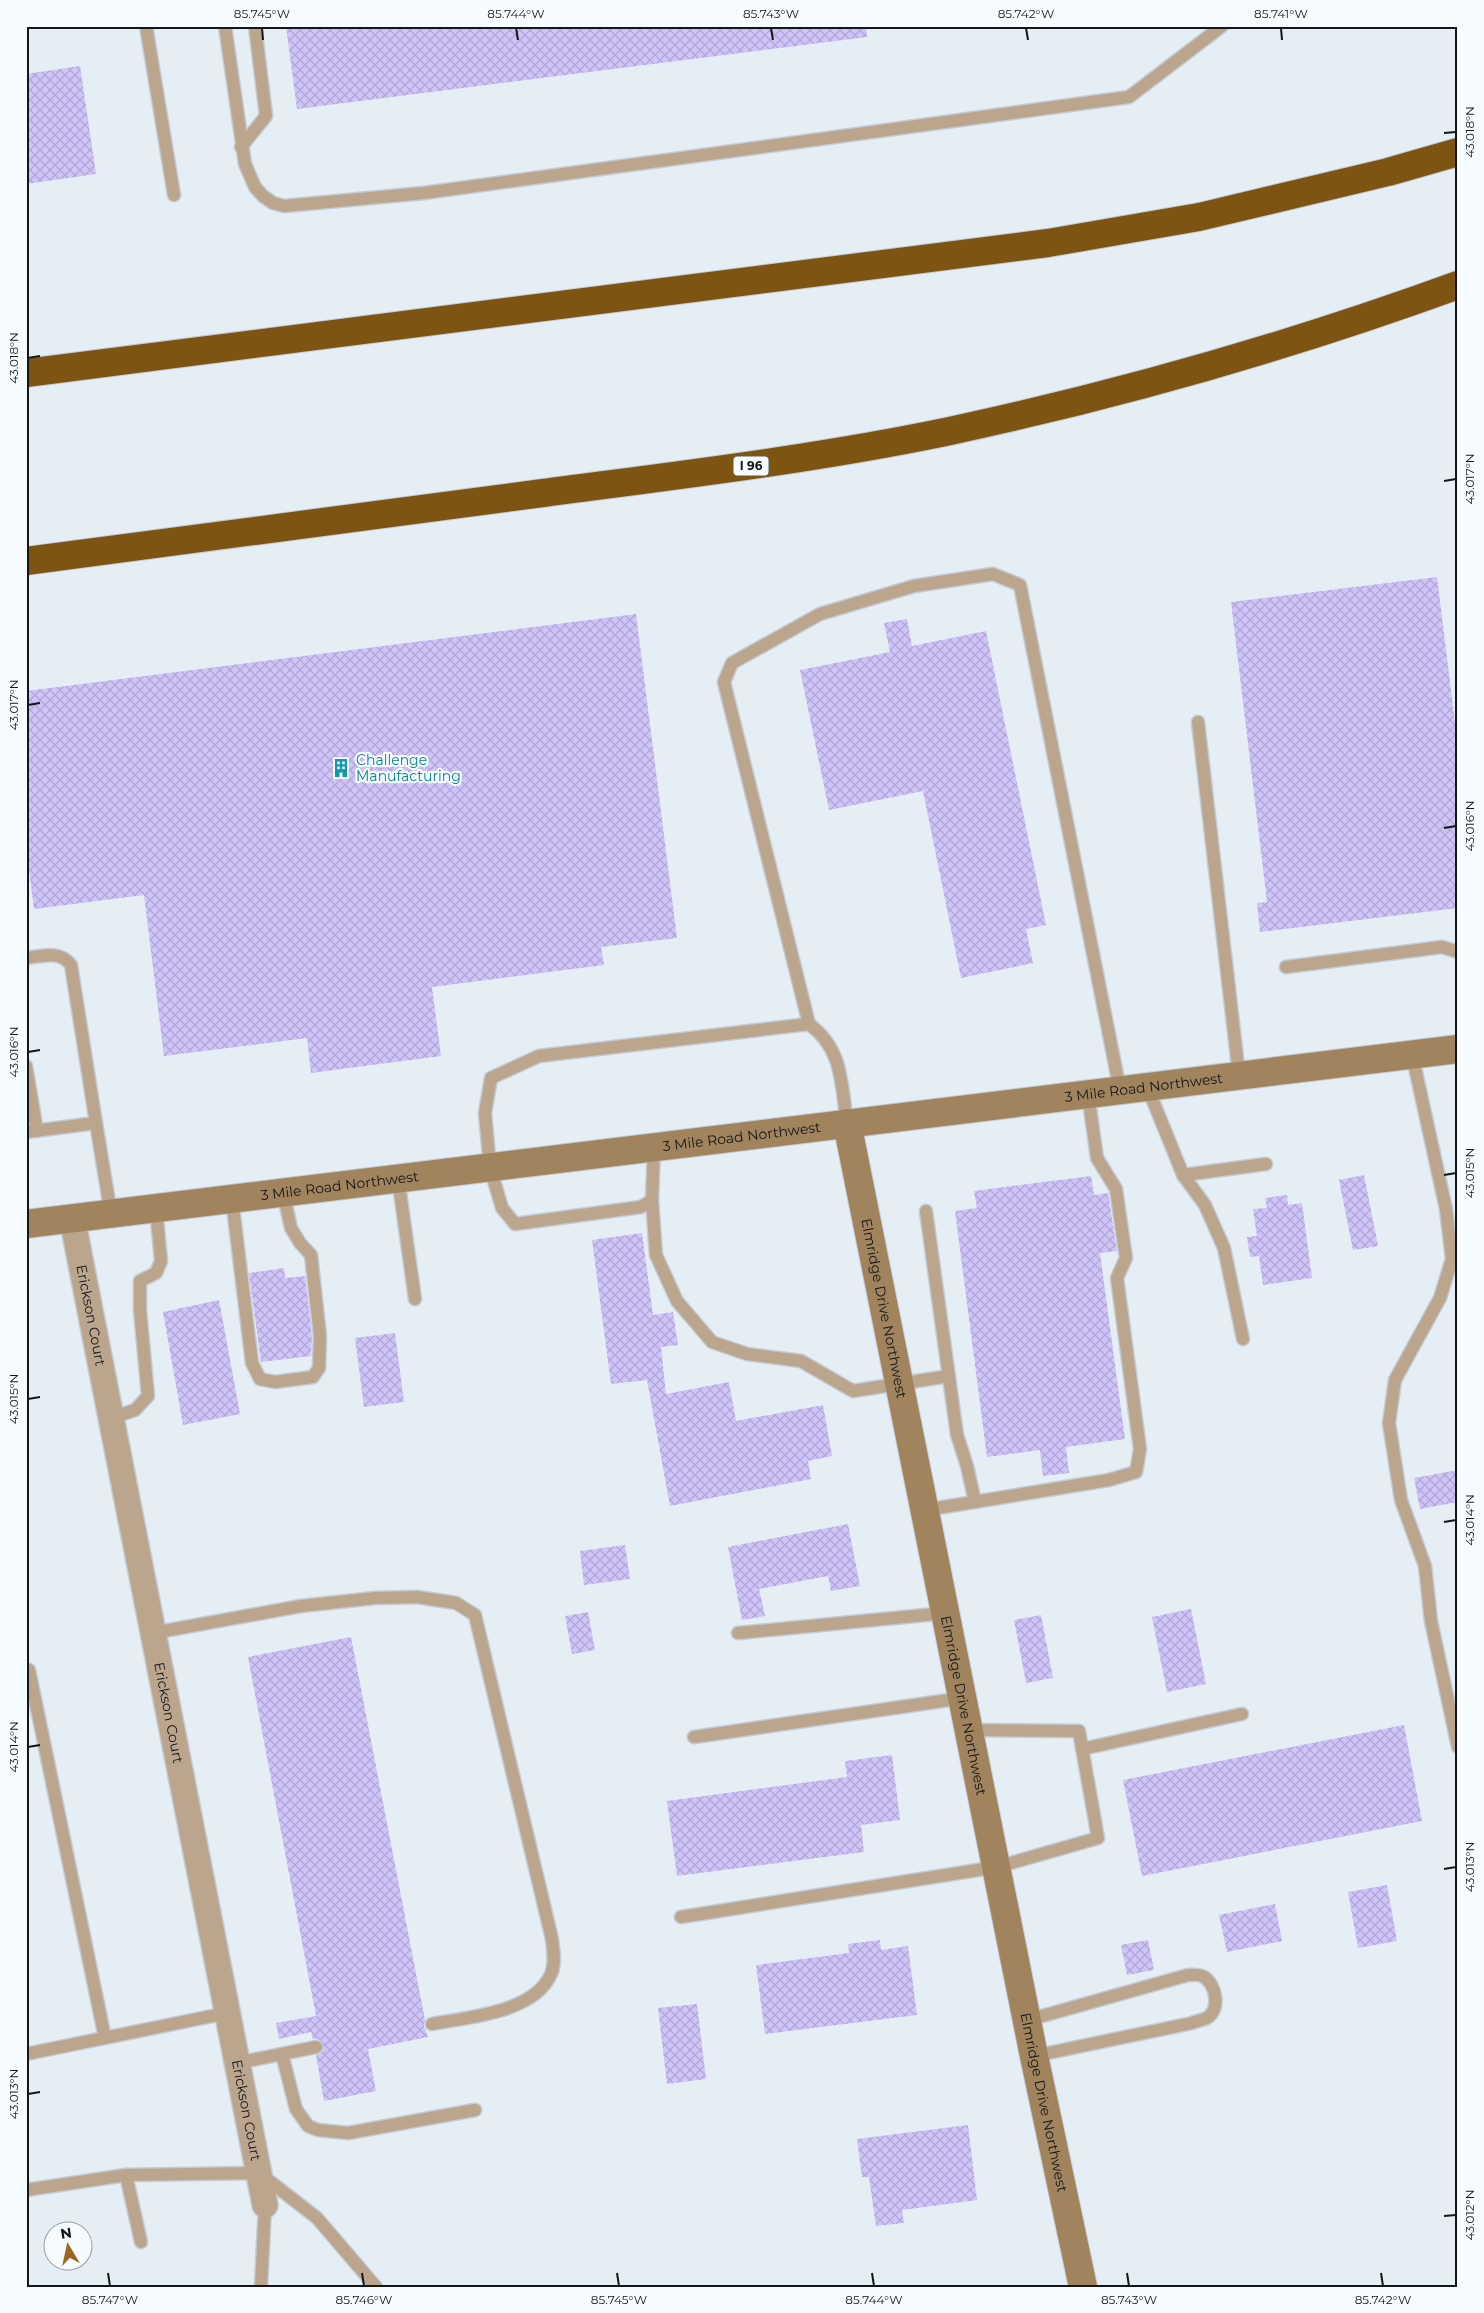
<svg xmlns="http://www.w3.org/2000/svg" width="1484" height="2313" font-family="Montserrat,sans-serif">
	<defs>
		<pattern id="building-cross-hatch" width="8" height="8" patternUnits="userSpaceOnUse" patternTransform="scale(1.25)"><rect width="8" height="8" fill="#cfc3f9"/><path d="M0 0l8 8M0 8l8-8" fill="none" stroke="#b1a7d5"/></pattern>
	</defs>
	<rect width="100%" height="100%" fill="#e6eef5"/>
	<g fill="url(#building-cross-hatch)">
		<path d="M286,26h580l1,11 -570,72z"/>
		<path d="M80,66l16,108 -70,10v-110z"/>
		<path d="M1437,577l21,170v161l-198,24 -3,-29 10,-1 -36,-300z"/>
		<path d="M636,614l41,324 -76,9 3,18 -172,22 9,69 -130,17 -4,-35 -143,18 -20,-161 -110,14 -8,-63v-155z"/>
		<path d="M907,619l5,27 74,-15 60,294 -20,4 7,34 -72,15 -38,-187 -94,19 -29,-140 90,-18 -6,-29z"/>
		<path d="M1364,1175l14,71 -25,4 -14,-70z"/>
		<path d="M1091,1176l3,19 14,-2 9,58 -17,2 25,186 -59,8 3,26 -26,3 -3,-26 -53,7 -32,-246 22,-3 -3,-17z"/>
		<path d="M1287,1195l1,10 14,-2 10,75 -49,7 -4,-29 -9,1 -3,-20 10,-1 -4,-27 14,-1 -2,-10z"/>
		<path d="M642,1233l11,82 20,-3 5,33 -17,2 5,47 63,-12 7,39 87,-16 9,51 -24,5 3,18 -141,27 -23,-126 -36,4 -19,-144z"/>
		<path d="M284,1268l1,10 20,-2 7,60 -1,20 -50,6 -12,-89z"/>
		<path d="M219,1300l21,114 -57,11 -20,-113z"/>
		<path d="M395,1333l9,69 -40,5 -9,-69z"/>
		<path d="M1458,1470v32l-38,7 -6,-31z"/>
		<path d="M848,1524l12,62 -29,5 -3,-15 -69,13 6,27 -23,4 -14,-73z"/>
		<path d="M625,1545l5,34 -46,6 -4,-34z"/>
		<path d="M1191,1609l15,75 -39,8 -15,-75z"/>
		<path d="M588,1612l7,38 -23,4 -7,-38z"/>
		<path d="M1041,1615l12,63 -27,5 -12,-63z"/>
		<path d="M351,1637l74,383 -1,6 4,11 -60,12 8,42 -52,10 -8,-46 7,-5 -1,-8 -4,-3h-5l-2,-7 -32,7 -3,-16 40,-7 -68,-359z"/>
		<path d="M1404,1725l18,96 -280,55 -19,-96z"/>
		<path d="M892,1755l8,65 -39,5 3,27 -187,24 -10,-75 180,-24 -2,-16z"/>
		<path d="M1387,1885l10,56 -39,7 -10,-56z"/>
		<path d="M1275,1904l7,37 -55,11 -8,-37z"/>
		<path d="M880,1940l1,10 27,-4 9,69 -152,19 -9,-69 93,-12 -1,-9z"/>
		<path d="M1148,1940l6,30 -27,5 -6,-30z"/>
		<path d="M697,2004l9,75 -39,5 -9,-76z"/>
		<path d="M968,2125l9,75 -75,10 2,13 -28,3 -7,-49h-7l-5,-38z"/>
	</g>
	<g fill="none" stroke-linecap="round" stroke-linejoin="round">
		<g stroke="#c4cbd2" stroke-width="15">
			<g id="lane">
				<path d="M146,26l28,169"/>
				<path d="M225,26l20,138 10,23 8,9 10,7 11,3 140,-13 705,-96 93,-71"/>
				<path d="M241,147l25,-31 -11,-90"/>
				<path d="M1198,722l41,353"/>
				<path d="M26,958c16,-2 34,-8 45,7l25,158"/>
				<path d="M1286,967l156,-20 16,5"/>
				<path d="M809,1024l-85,-342 8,-19 88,-49 94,-28 79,-12 27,11 100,505"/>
				<path d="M1412,1054l34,155 6,50 -12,39 -45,82 -6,43 12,77 24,66 6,55 27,126"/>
				<path d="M26,1066l11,65"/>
				<path d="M1147,1086l36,89 22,30 19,43 19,91"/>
				<path d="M26,1132l70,-9 15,91"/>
				<path d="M654,1147l-2,53 -11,7 -126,17 -13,-16 -12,-41 -5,-54 6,-35 48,-22 270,-32c34,25 32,59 38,99"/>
				<path d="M1183,1175l83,-11"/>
				<path d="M398,1178l17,121"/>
				<path d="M232,1199l20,164 8,16 15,3 38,-5 6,-9 1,-32 -9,-81 -11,-12 -9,-15 -8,-36"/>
				<path d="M652,1200l4,55 21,46 35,41 35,12 54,7 52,30 96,-15"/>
				<path d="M926,1211l31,224 10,31 8,36"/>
				<path d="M111,1418l24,-8 13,-14 -8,-86v-29l16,-8 5,-12 -5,-53"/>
				<path d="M925,1510l184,-30 27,-8 4,-23 -23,-171 9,-20 -10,-69 -19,-31 -9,-64"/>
				<path d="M153,1633l148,-27 74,-8 42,-1 39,6 19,12 77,324c1,11 4,24 -1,35 -17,39 -83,43 -119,50"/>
				<path d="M738,1633l208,-20"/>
				<path d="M29,1670l76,368"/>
				<path d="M694,1737l269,-39"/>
				<path d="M1082,1749l160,-35"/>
				<path d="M681,1917l316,-50 101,-29 -19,-107 -110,-1"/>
				<path d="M1028,2020l160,-45c5,0 12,-1 16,2 12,8 17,32 3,41 -4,2 -11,3 -15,5l-158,33"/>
				<path d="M26,2054l201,-41"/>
				<path d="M282,2054l14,55 12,17 10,4 30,3 127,-23"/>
				<path d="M237,2063l79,-16"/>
				<path d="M126,2175l15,67"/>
				<path d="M26,2190l100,-15 133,-2 58,45 59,69"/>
				<path d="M261,2287l4,-82"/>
			</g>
		</g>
		<g stroke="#c4cbd2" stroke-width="28">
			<g id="street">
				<path id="s1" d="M72,1218l193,987"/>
			</g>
		</g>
		<g stroke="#c4cbd2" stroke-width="30">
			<g id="secondary">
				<path id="s2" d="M847,1123l187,933 49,231"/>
				<path id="s3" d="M26,1224l1432,-175"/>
			</g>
		</g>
		<g stroke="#c4cbd2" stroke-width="30">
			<g id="highway">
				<path d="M26,373l1022,-130 151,-26 189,-45 70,-20"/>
				<path d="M26,561c173,-23 345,-46 517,-68 136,-18 273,-34 407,-62 172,-37 343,-86 508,-146"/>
			</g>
		</g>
		<use href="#lane" stroke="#bba68d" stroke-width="12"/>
		<use href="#street" stroke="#bba68d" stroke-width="25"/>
		<use href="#secondary" stroke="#a1835d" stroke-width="28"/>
		<use href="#highway" stroke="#7e5413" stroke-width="28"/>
	</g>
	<path fill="none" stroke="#141619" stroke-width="2" d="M262,28l1,12M516,28l2,12M771,28l2,12M1026,28l2,12M1281,28l1,12M1444,133l12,-1M28,358l12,-2M1444,481l12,-2M28,705l12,-2M1444,828l12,-2M28,1052l12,-2M1444,1175l12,-2M28,1399l12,-2M1444,1522l12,-2M28,1747l12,-2M1444,1869l12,-2M28,2094l12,-2M1444,2216l12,-1M108,2273l2,13M362,2273l2,13M617,2273l2,13M872,2273l2,13M1127,2273l2,13M1381,2273l2,13"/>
	<defs>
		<g id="building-bare" transform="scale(1.5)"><path d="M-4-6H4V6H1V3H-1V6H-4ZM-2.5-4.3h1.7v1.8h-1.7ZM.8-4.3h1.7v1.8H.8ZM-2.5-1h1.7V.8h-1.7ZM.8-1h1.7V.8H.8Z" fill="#0f9aa8" stroke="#f6fbff" stroke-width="2.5" paint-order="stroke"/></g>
	</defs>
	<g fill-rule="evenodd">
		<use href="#building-bare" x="341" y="768"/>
	</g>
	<g text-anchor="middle" stroke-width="4.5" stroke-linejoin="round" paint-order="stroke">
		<rect fill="#f6fbff" stroke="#585b5e" stroke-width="1" x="733.5" y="456.5" width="35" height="19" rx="4"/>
		<g font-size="12" font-weight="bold" fill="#141619">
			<text x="751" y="470">I 96</text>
		</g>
		<g font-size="14" fill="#0d838f" stroke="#f6fbff" text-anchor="start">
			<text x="356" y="765">Challenge<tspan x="356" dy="16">Manufacturing</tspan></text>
		</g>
		<g font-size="14" fill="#141619" stroke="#f6fbff">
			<text dy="5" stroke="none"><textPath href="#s3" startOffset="1126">3 Mile Road Northwest</textPath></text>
			<text dy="5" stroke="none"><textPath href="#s3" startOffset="721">3 Mile Road Northwest</textPath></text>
			<text dy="5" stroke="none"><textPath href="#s3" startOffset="316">3 Mile Road Northwest</textPath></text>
			<text dy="5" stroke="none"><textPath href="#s2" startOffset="189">Elmridge Drive Northwest</textPath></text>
			<text dy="5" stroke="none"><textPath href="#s1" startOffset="99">Erickson Court</textPath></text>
			<text dy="5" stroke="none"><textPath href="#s2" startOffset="594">Elmridge Drive Northwest</textPath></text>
			<text dy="5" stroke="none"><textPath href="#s1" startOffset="504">Erickson Court</textPath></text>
			<text dy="5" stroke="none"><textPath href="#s2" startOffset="999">Elmridge Drive Northwest</textPath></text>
			<text dy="5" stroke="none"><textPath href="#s1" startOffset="909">Erickson Court</textPath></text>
		</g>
	</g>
	<rect width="1484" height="2313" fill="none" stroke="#f6fbff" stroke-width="55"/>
	<g transform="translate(68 2246) rotate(351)"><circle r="24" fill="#f6fbff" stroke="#9c9fa3"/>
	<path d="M0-4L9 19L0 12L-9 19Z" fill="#9d6621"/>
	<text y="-8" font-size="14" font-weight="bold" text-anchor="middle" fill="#141619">N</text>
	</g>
	<rect x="28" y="28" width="1428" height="2258" fill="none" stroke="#141619" stroke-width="2"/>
	<g font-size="12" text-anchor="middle" fill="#141619">
		<text x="262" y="18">85.745°W</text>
		<text x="516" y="18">85.744°W</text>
		<text x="771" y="18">85.743°W</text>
		<text x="1026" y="18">85.742°W</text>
		<text x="1281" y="18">85.741°W</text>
		<text transform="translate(1470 132) rotate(-90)" y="4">43.018°N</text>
		<text transform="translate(14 358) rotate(-90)" y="4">43.018°N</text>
		<text transform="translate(1470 479) rotate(-90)" y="4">43.017°N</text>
		<text transform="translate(14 705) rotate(-90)" y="4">43.017°N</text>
		<text transform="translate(1470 826) rotate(-90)" y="4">43.016°N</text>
		<text transform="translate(14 1052) rotate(-90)" y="4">43.016°N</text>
		<text transform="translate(1470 1173) rotate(-90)" y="4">43.015°N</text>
		<text transform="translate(14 1399) rotate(-90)" y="4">43.015°N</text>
		<text transform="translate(1470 1520) rotate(-90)" y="4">43.014°N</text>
		<text transform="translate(14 1747) rotate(-90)" y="4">43.014°N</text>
		<text transform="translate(1470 1867) rotate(-90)" y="4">43.013°N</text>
		<text transform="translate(14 2094) rotate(-90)" y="4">43.013°N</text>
		<text transform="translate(1470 2215) rotate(-90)" y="4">43.012°N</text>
		<text x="110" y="2304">85.747°W</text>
		<text x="364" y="2304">85.746°W</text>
		<text x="619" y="2304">85.745°W</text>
		<text x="874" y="2304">85.744°W</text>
		<text x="1129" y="2304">85.743°W</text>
		<text x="1383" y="2304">85.742°W</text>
	</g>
</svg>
